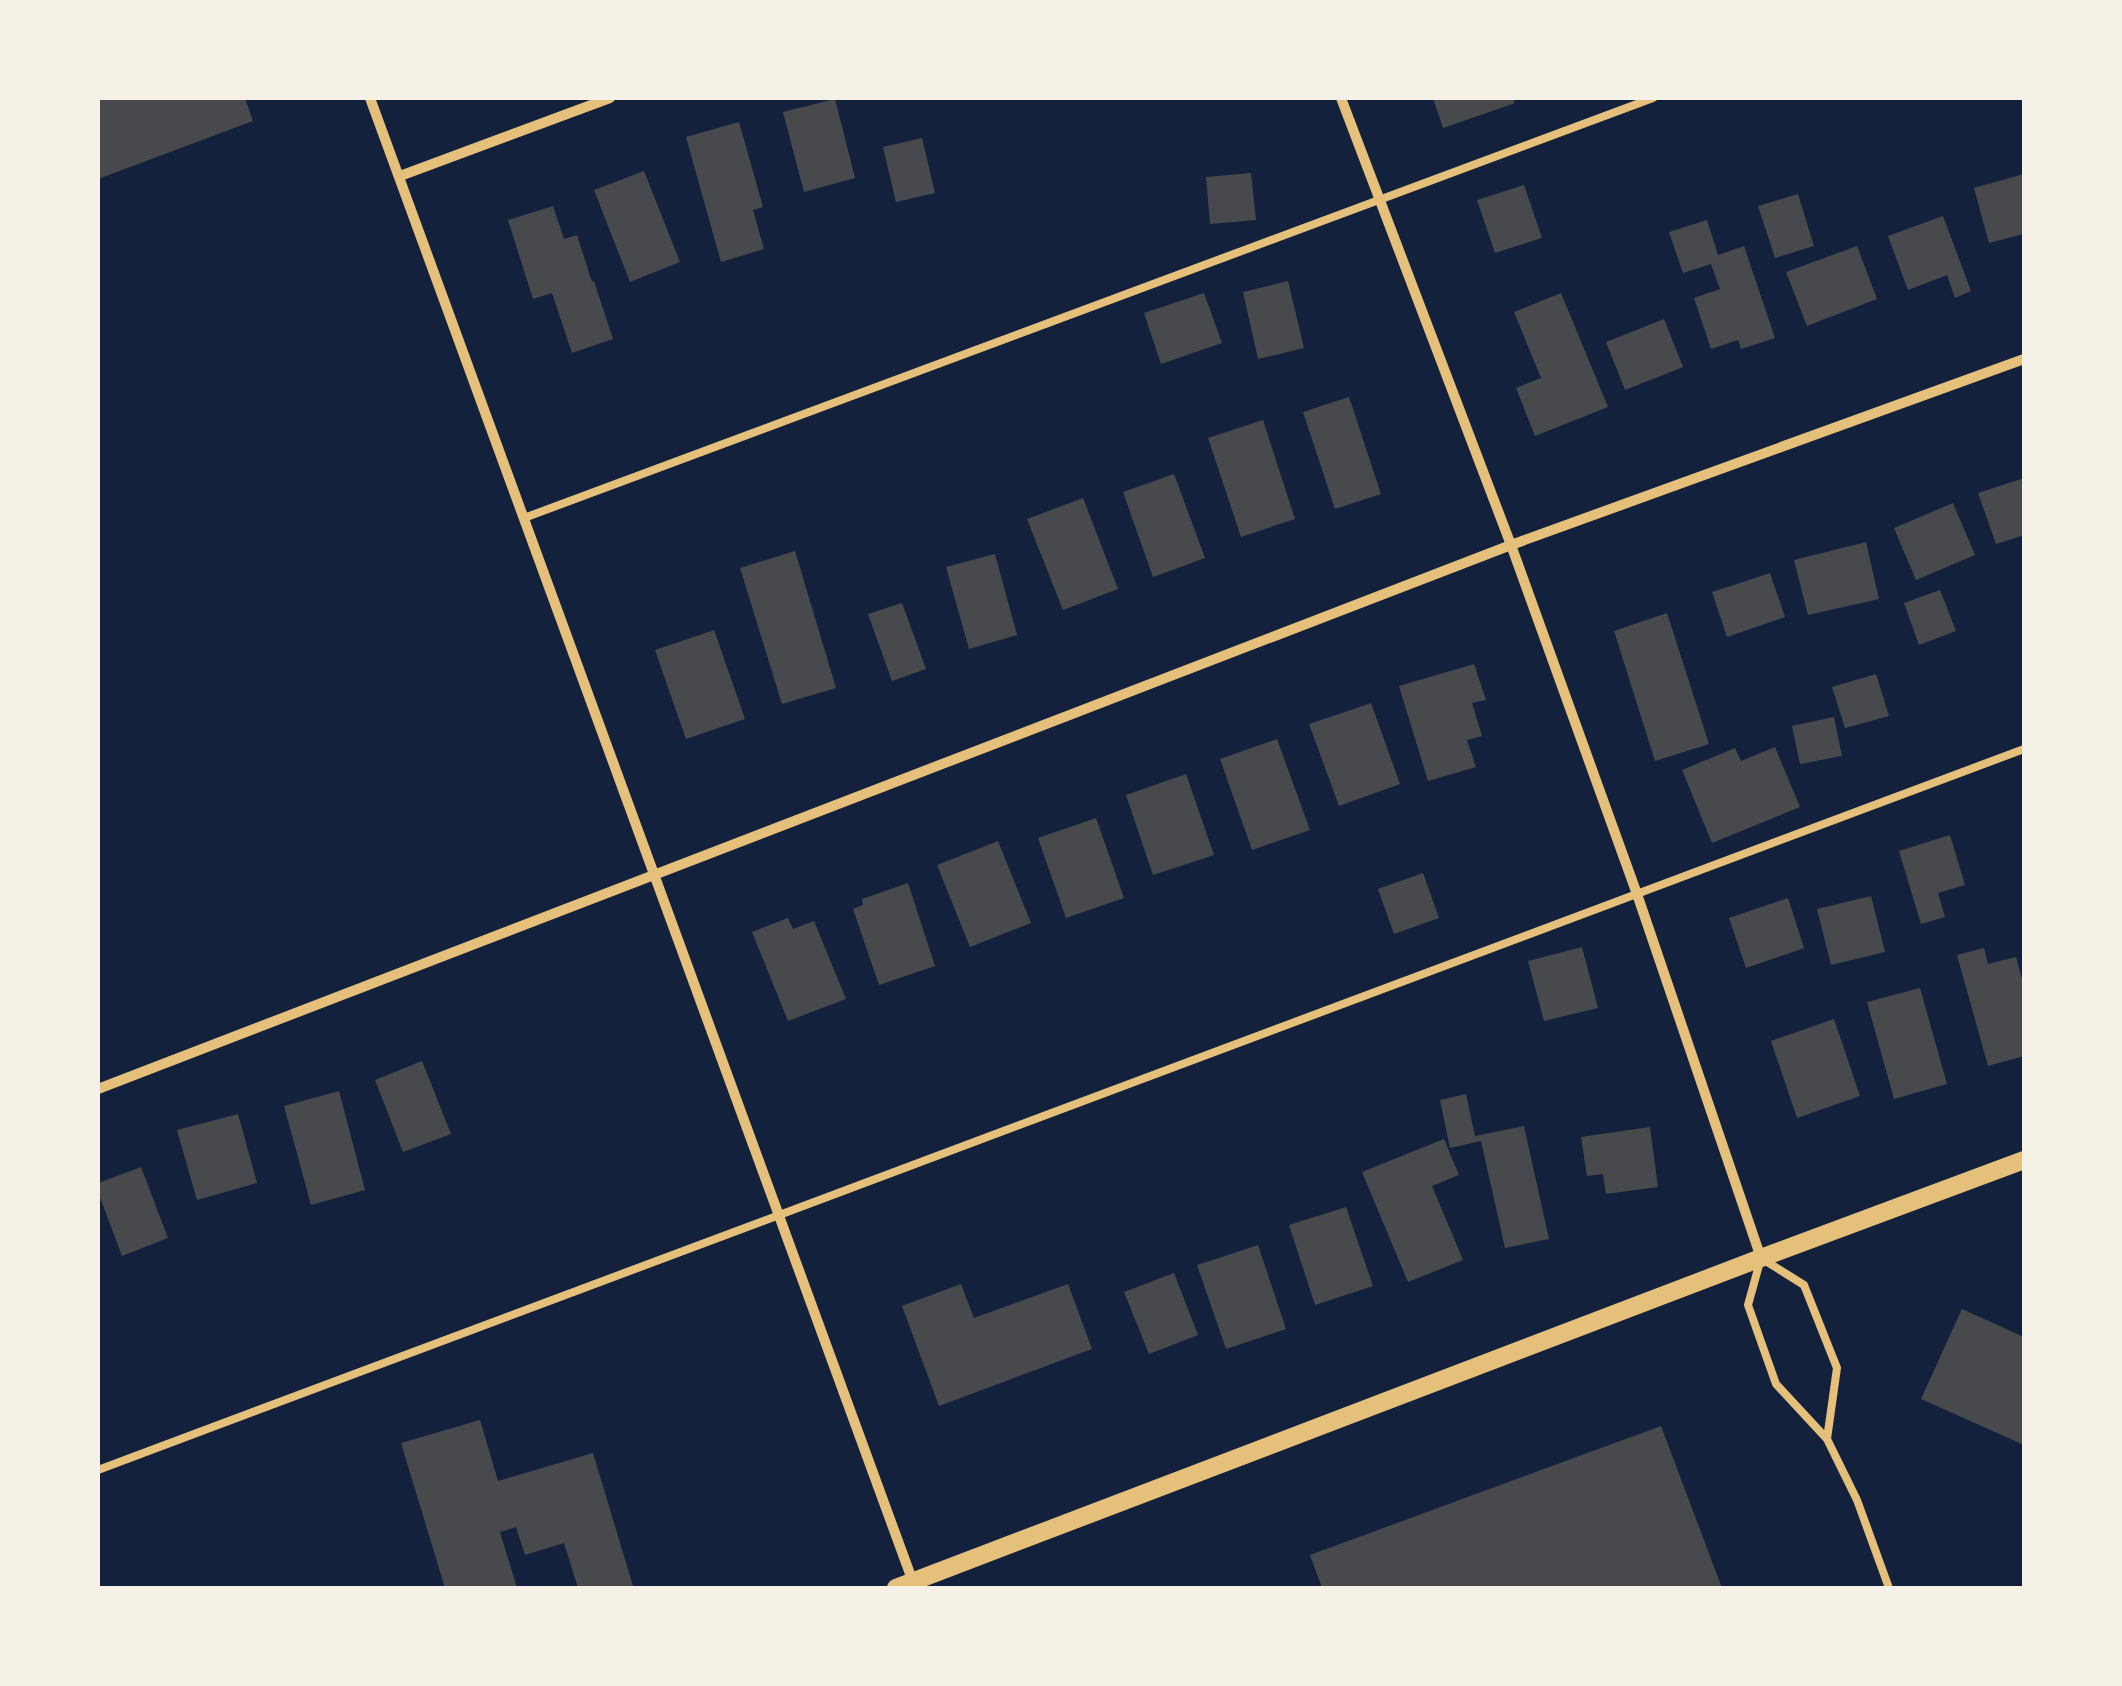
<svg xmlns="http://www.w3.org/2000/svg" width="2122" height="1686" font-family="'PT Serif',serif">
	<rect width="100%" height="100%" fill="#14213d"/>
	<g fill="#48494c">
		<path d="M98,98h147l8,23 -155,58z"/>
		<path d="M1433,98h80l2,5 -72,25z"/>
		<path d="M835,99l20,79 -51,14 -21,-80z"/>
		<path d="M739,122l24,85 -10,3 11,39 -43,13 -35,-125z"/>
		<path d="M922,138l13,55 -39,9 -13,-55z"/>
		<path d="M644,171l36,91 -50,20 -36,-92z"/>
		<path d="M1251,173l5,47 -46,4 -4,-47z"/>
		<path d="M2024,174v60l-35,9 -15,-55z"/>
		<path d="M1524,185l18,53 -47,15 -18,-53z"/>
		<path d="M1798,194l16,52 -39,12 -17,-52z"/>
		<path d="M553,206l11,33 13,-4 15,47 2,-1 19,58 -41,14 -20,-60 -19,6 -25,-79z"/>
		<path d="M1943,216l28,75 -16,7 -8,-23 -39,15 -20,-54z"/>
		<path d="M1707,220l11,35 26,-9 31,92 -34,11 -3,-9 -27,9 -17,-51 26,-9 -9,-25 -28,9 -14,-41z"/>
		<path d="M1857,246l20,53 -70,27 -21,-54z"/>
		<path d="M1288,281l16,67 -46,11 -15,-67z"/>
		<path d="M1204,293l18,50 -61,21 -17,-51z"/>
		<path d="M1561,293l47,114 -73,29 -19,-48 25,-10 -27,-66z"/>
		<path d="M1664,319l19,48 -58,23 -19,-48z"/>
		<path d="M1349,397l32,97 -46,15 -32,-97z"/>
		<path d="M1263,420l32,99 -54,18 -33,-99z"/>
		<path d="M1174,474l31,84 -52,19 -30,-85z"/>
		<path d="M2024,478v57l-28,9 -18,-51z"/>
		<path d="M1083,498l35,91 -55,21 -36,-91z"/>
		<path d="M1953,503l22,52 -59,25 -22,-52z"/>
		<path d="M1866,542l13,57 -71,16 -14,-55z"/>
		<path d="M795,551l41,137 -54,16 -42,-136z"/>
		<path d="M995,554l22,81 -48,14 -23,-82z"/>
		<path d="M1770,573l15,44 -58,20 -15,-45z"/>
		<path d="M1940,590l16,41 -37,14 -15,-42z"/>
		<path d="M902,603l24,66 -34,12 -24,-67z"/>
		<path d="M1667,613l42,131 -54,17 -41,-130z"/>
		<path d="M714,630l31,89 -59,20 -31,-89z"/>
		<path d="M1474,664l12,36 -14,3 10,33 -15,4 9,27 -48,14 -29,-95z"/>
		<path d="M1876,674l13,42 -44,12 -13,-41z"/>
		<path d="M1371,703l29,81 -61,22 -30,-82z"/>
		<path d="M1834,717l8,39 -42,8 -8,-38z"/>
		<path d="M1277,739l33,91 -58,20 -32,-91z"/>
		<path d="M1775,747l25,60 -88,36 -30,-73 53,-22 6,13z"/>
		<path d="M1186,774l28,81 -61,20 -27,-80z"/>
		<path d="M1096,818l28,80 -58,20 -28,-80z"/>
		<path d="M1950,835l15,50 -27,8 7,24 -24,7 -22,-73z"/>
		<path d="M998,841l33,82 -61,24 -33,-82z"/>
		<path d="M1423,873l16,45 -45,16 -16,-45z"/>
		<path d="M908,883l27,83 -56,19 -26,-76 10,-4 -1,-6z"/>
		<path d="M1871,896l14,56 -54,13 -14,-56z"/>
		<path d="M1788,898l16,50 -58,20 -17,-50z"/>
		<path d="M788,918l5,11 21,-8 32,78 -58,22 -36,-89z"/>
		<path d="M1582,947l16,61 -54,13 -16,-60z"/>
		<path d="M1984,948l4,16 28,-7 8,29v70l-36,10 -31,-111z"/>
		<path d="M1920,988l27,96 -53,15 -27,-97z"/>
		<path d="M1834,1019l26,77 -63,22 -26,-77z"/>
		<path d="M422,1061l29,73 -48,18 -28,-72z"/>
		<path d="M339,1091l26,99 -54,15 -27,-99z"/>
		<path d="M1466,1094l9,42 49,-10 25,113 -44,9 -24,-107 -31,7 -10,-48z"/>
		<path d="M238,1114l19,69 -60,17 -20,-70z"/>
		<path d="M1650,1127l8,60 -52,7 -3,-20 -16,2 -6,-39z"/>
		<path d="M1444,1139l15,36 -27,11 31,74 -55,22 -46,-110z"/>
		<path d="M141,1167l27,71 -46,18 -24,-64v-9z"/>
		<path d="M1346,1207l27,79 -58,19 -26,-80z"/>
		<path d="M1258,1245l28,84 -60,20 -29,-84z"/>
		<path d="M1174,1273l24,62 -49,19 -25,-62z"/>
		<path d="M961,1284l13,34 94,-34 24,65 -153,57 -37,-100z"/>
		<path d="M1962,1309l62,28v108l-103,-46z"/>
		<path d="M480,1420l18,61 95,-28 40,133 -9,2h-46l-14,-45 -39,12 -9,-28 -16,5 17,56h-72l-44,-145z"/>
		<path d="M1661,1426l61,162h-400l-12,-33z"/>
	</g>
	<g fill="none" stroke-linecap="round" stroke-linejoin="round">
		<g stroke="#e5c07b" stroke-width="8">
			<path d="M524,518l1129,-420"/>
			<path d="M1827,1439l10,-71 -33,-83 -43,-27 -13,47 28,79 51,55 30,61 32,88"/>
			<path d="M98,1470l1926,-721"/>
		</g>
		<g stroke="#e5c07b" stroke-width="10">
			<path d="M370,98l543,1484"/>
			<path d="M1341,98l170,447 126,349 124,364"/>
			<path d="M400,176l210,-78"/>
			<path d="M98,1089l1413,-544 513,-186"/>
		</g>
		<path stroke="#e5c07b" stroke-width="18" d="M896,1588l865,-330 263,-98"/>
	</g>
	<rect width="2122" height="1686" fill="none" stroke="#f6f1e7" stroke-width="200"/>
</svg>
